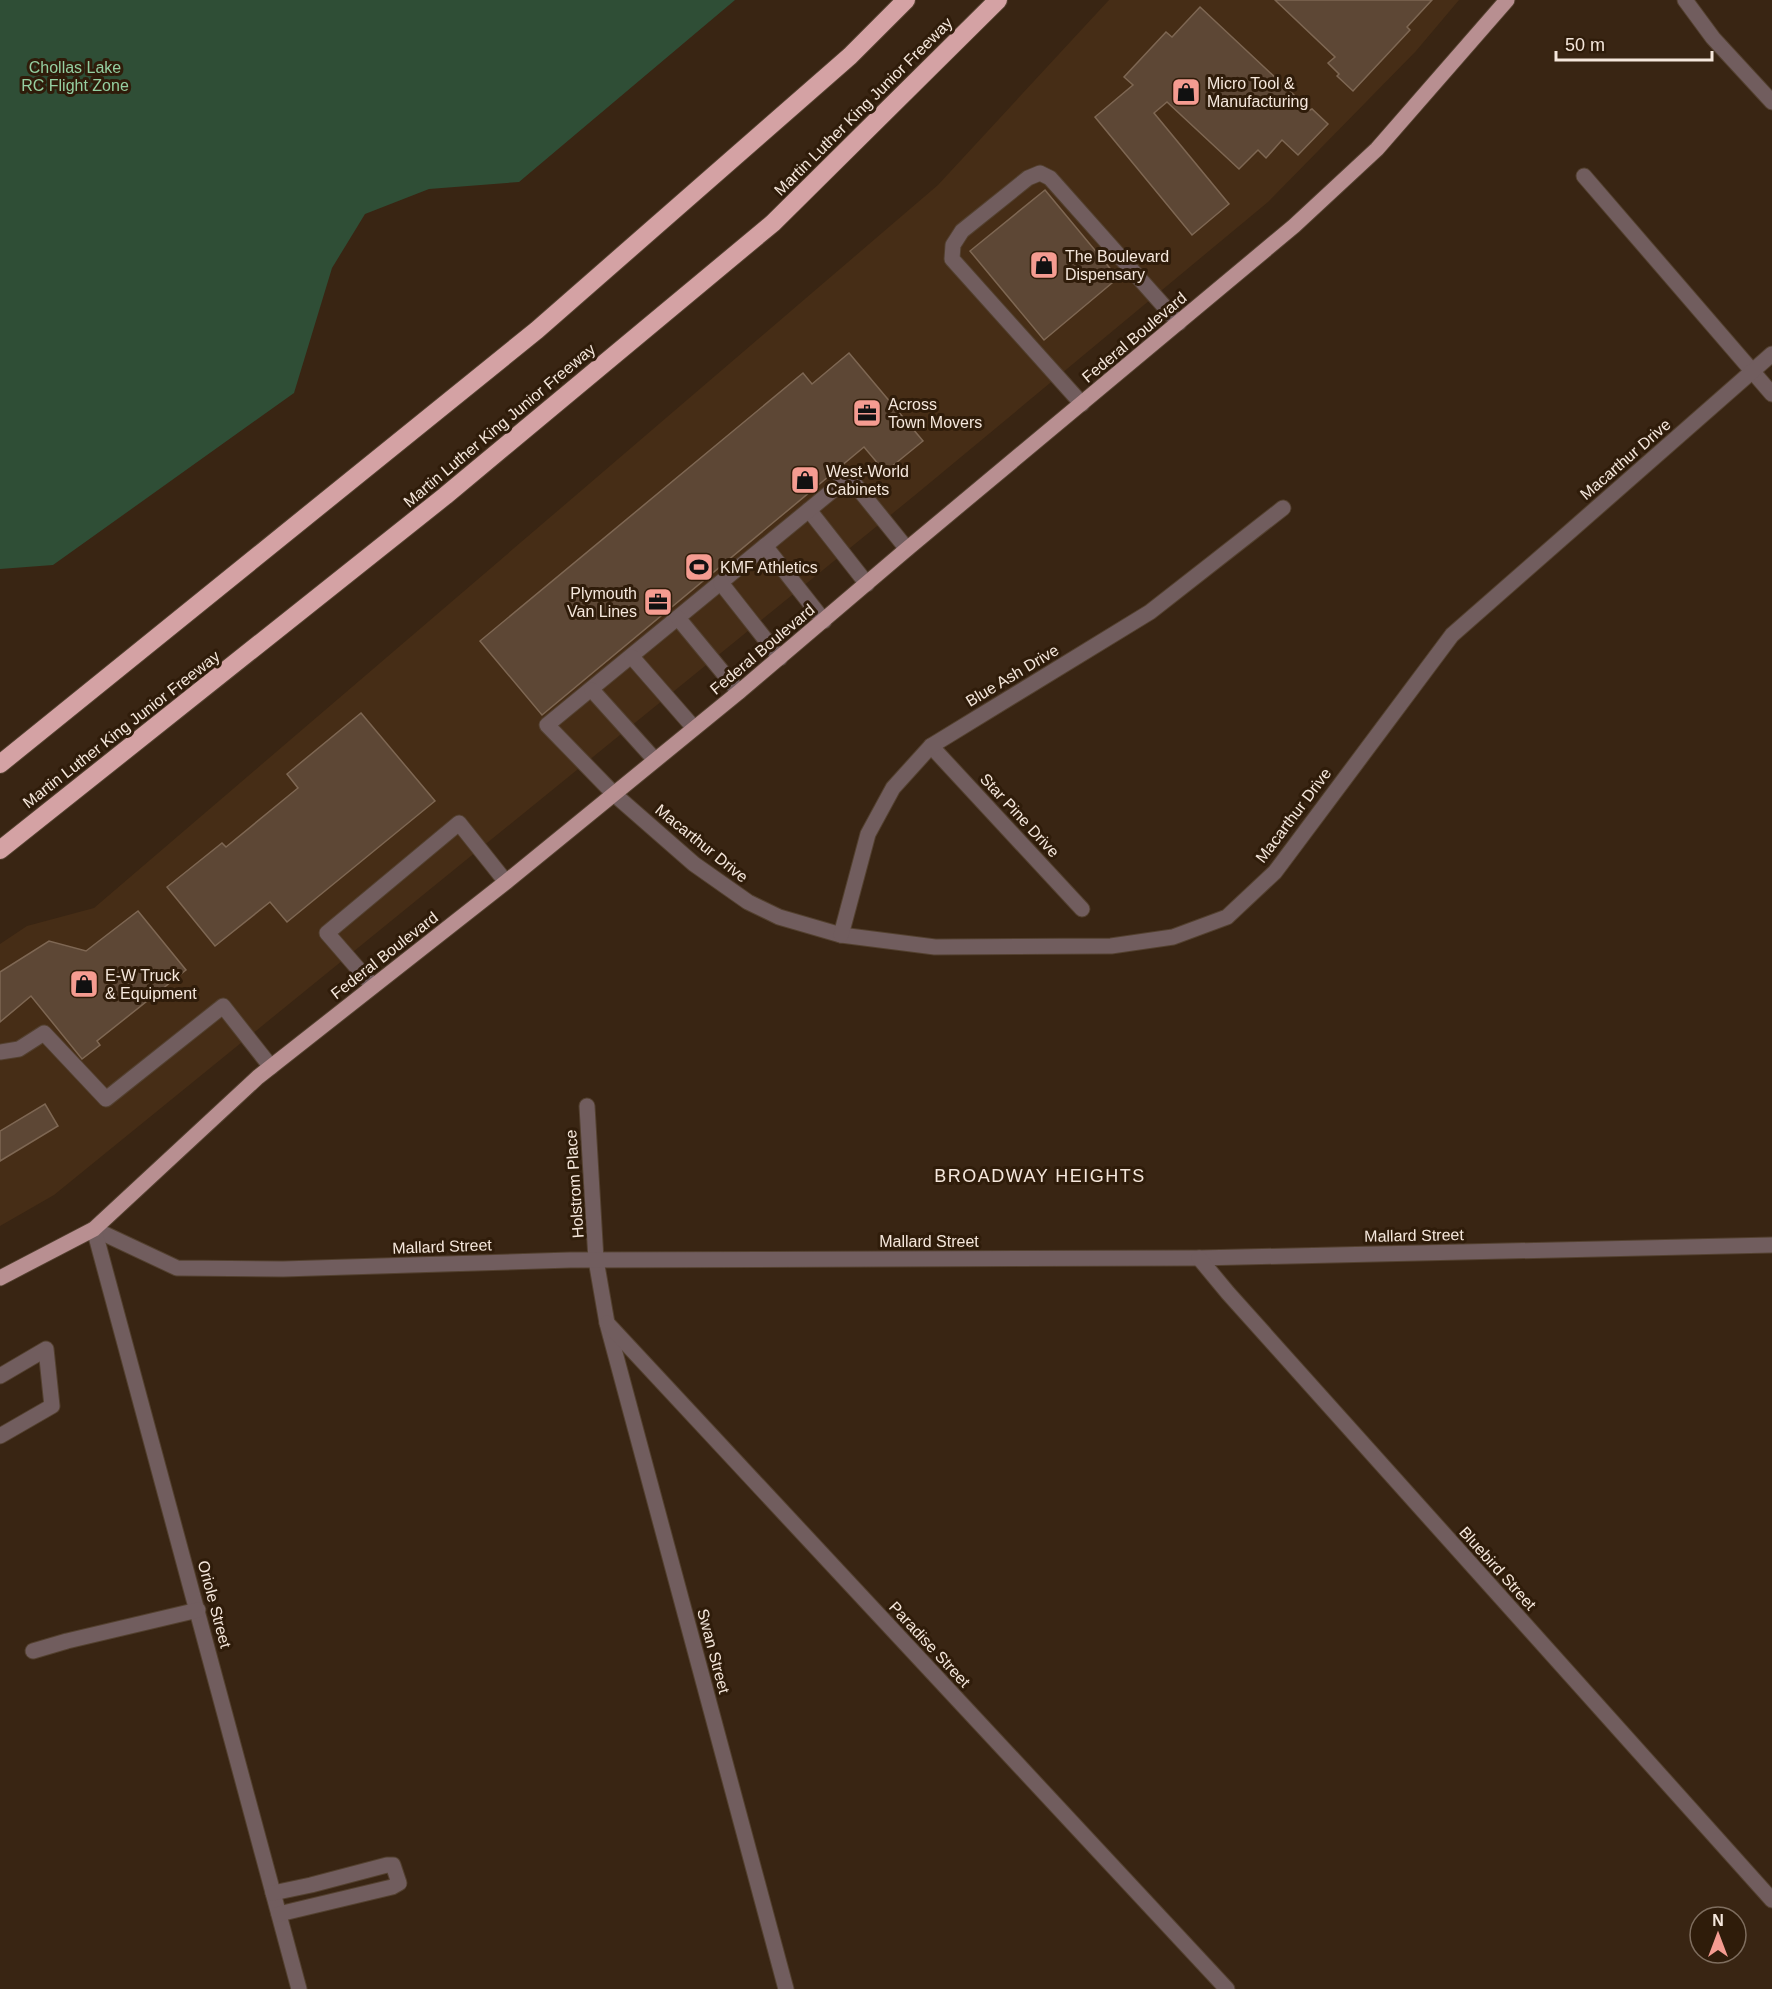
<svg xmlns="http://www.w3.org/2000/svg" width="1772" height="1989" font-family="Helvetica,sans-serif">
	<rect width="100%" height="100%" fill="#392513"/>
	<path fill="#462d16" d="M1109,0h350l-43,51 -148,151 -354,294 -860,699 -54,31v-282l27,-18 67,-18 844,-723z"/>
	<path fill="#2f4e36" d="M0,0h735l-216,182 -90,7 -64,25 -33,54 -38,125 -241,172 -53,4z"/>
	<g fill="#5d4735" stroke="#7e6753" stroke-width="1.5">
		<path d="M1275,0h157l-25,27 3,3 -57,61 -16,-15 2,-2 -11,-11 7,-6z"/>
		<path d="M1200,7l110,103 2,-1 16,15 -30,31 -16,-15 -16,18 -8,-8 -19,19 -72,-67 -13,11 75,91 -37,31 -97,-118 38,-32 -9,-8 42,-45 6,5z"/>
		<path d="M1045,190l73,88 -74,62 -74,-89z"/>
		<path d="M849,353l74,88 -38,31 -21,-25 -322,268 -62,-74 323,-268 9,11z"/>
		<path d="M361,713l74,88 -148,121 -17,-20 -55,44 -48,-59 55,-44 4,4 72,-59 -11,-14z"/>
		<path d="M138,911l48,59 -89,71 3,4 -18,14 -51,-63 -31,26v-50l49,-31 37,10z"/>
		<path d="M45,1104l13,22 -58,35v-30z"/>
	</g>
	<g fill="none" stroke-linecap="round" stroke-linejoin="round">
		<g stroke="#53402f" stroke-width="17">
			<g id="minor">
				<path d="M1685,0l28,38 59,64"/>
				<path d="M1584,176l188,218"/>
				<path d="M1082,404l-130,-145 1,-14 9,-14 66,-53 12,-5 10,5 129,145"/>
				<path d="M809,510l58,74"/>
				<path d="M765,546l59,75"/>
				<path d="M907,549l-58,-72 -302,248 67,69 80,70 54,38 31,15 62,18 94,12 176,-1 62,-9 54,-20 48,-45 177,-237 320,-281"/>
				<path d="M721,583l59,75"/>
				<path d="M678,618l61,74"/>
				<path d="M632,657l62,71"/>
				<path d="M592,690l63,70"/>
				<path d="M931,746l151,163"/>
				<path d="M841,935l27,-101 25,-46 38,-42 219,-134 133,-104"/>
				<path d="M373,986l-46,-53 132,-110 47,59"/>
				<path d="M0,1052l19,-3 25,-16 62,66 117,-93 48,61"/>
				<path d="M587,1106l9,154 11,63 179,666"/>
				<path d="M94,1229l83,39 106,1 287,-9 629,-2 573,-13"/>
				<path d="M94,1229l205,760"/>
				<path d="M1199,1258l29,35 544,607"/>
				<path d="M607,1323l620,666"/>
				<path d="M0,1376l46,-27 6,57 -52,30"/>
				<path d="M33,1651l34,-10 131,-31"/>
				<path d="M273,1893l38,-8 76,-20h6l6,18 -7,4 -113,27"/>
			</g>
		</g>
		<g stroke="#53402f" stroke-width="17">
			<path id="major" d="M0,1278l94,-49 164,-152 248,-195 233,-190 168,-143 387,-323 83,-77 130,-149"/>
		</g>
		<g stroke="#53402f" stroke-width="20">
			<g id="highway">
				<path d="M0,764l537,-434 313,-274 56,-56"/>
				<path d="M0,850l445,-354 328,-273 225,-223"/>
			</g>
		</g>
		<use href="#minor" stroke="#715d5e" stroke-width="15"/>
		<use href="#major" stroke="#b88f91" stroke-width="15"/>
		<use href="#highway" stroke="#d4a2a4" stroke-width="18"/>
	</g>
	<defs>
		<g id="shop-square" transform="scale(1.5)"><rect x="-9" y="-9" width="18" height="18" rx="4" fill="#f59c91" stroke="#2f1c0a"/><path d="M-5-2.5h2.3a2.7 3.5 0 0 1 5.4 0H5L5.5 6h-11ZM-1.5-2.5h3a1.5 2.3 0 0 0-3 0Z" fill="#111"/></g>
		<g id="office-square" transform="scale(1.5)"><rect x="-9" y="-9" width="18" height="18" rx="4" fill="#f59c91" stroke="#2f1c0a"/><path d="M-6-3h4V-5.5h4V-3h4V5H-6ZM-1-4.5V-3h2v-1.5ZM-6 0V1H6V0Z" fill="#111"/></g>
		<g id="stadium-square" transform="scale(1.5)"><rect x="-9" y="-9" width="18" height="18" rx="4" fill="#f59c91" stroke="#2f1c0a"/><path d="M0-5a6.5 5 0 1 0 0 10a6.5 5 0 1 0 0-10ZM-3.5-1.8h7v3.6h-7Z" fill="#111"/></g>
	</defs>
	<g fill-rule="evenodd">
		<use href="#shop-square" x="1186" y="92"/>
		<use href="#shop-square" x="1044" y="265"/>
		<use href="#office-square" x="867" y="413"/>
		<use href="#shop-square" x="805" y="480"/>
		<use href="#stadium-square" x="699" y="567"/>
		<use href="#office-square" x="658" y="602"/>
		<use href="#shop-square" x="84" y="984"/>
	</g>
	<g text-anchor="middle" stroke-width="6" stroke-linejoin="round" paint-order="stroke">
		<g font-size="16" fill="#95cfa1" stroke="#2f1c0a">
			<text x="75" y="73">Chollas Lake<tspan x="75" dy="18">RC Flight Zone</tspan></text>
		</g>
		<g font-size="16" fill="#f5e7dc" stroke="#2f1c0a" text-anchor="start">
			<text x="1207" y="89">Micro Tool &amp;<tspan x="1207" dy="18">Manufacturing</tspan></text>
			<text x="1065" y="262">The Boulevard<tspan x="1065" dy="18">Dispensary</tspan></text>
			<text x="888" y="410">Across<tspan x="888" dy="18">Town Movers</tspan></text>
			<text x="826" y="477">West-World<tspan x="826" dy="18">Cabinets</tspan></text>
			<text x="720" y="573">KMF Athletics</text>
			<text x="637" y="599" text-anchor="end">Plymouth<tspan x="637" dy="18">Van Lines</tspan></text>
			<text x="105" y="981">E-W Truck<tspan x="105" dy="18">&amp; Equipment</tspan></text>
		</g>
		<g font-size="16" fill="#f5e7dc" stroke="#2f1c0a">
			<text transform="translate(863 106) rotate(-45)" y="6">Martin Luther King Junior Freeway</text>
			<text transform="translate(1134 337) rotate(-40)" y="6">Federal Boulevard</text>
			<text transform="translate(499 425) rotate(-40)" y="6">Martin Luther King Junior Freeway</text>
			<text transform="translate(1625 459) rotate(-41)" y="6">Macarthur Drive</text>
			<text transform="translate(762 649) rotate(-40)" y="6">Federal Boulevard</text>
			<text transform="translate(1012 675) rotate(-31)" y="6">Blue Ash Drive</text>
			<text transform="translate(121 729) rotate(-38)" y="6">Martin Luther King Junior Freeway</text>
			<text transform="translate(1020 815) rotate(47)" y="6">Star Pine Drive</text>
			<text transform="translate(1293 815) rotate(-53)" y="6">Macarthur Drive</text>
			<text transform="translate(702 843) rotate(39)" y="6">Macarthur Drive</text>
			<text transform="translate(384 955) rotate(-38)" y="6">Federal Boulevard</text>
			<text transform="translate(574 1184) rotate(-94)" y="6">Holstrom Place</text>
			<text transform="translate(1414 1235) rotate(-1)" y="6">Mallard Street</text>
			<text x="929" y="1247">Mallard Street</text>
			<text transform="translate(442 1246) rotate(-2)" y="6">Mallard Street</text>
			<text transform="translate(1498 1568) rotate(48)" y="6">Bluebird Street</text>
			<text transform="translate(215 1604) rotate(75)" y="6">Oriole Street</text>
			<text transform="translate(930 1644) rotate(47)" y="6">Paradise Street</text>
			<text transform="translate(714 1651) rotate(75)" y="6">Swan Street</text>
		</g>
		<g font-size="18" letter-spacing="1.5" fill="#f5e7dc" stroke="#2f1c0a">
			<text x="1040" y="1182">BROADWAY HEIGHTS</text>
		</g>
	</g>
	<g transform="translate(1718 1935)"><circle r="28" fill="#2f1c0a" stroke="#7e6d5e" stroke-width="1.5"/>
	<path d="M0-4.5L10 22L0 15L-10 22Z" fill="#f59c91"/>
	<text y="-9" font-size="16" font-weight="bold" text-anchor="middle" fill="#f5e7dc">N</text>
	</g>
	<path d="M1556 51v9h156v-9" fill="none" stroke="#f5e7dc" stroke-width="3"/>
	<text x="1565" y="51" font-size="18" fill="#f5e7dc" stroke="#2f1c0a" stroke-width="4.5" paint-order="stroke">50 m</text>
</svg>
